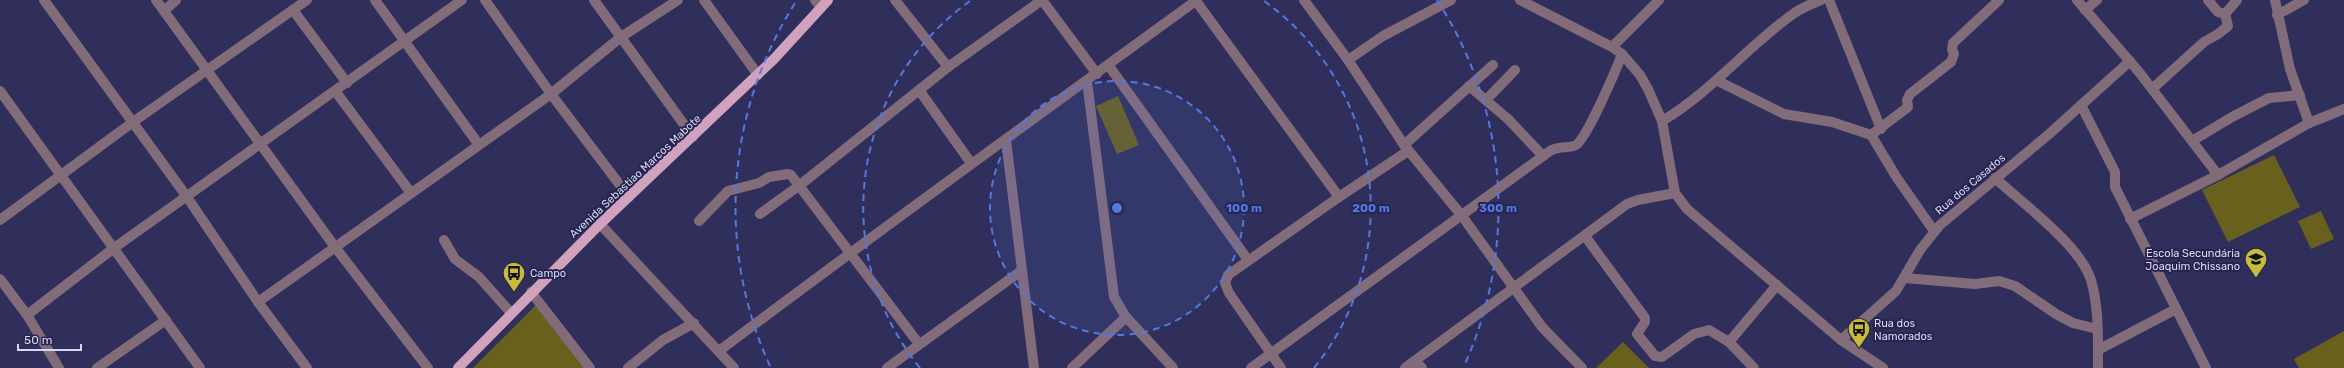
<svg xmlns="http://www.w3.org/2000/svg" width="2344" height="368" font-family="Rubik,sans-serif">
	<rect width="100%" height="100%" fill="#302f5b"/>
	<g fill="#68611e">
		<path d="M1118,96l21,49 -22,9 -21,-48z"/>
		<path d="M2274,155l26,52 -72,35 -26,-52z"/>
		<path d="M2321,211l13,28 -23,10 -13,-28z"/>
		<path d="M536,305l48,63h-111z"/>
		<path d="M2344,331v37h-45l-5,-9z"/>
		<path d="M1623,342l26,26h-53z"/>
	</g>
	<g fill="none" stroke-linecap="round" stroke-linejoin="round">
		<g stroke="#836c79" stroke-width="10">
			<path d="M44,0l143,197 71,105 49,66"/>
			<path d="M156,0l179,247 93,121"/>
			<path d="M375,0l104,145"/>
			<path d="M485,0l66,94 78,103"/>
			<path d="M594,0l99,137"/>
			<path d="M704,0l54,75"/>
			<path d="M815,0l6,8"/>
			<path d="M895,0l53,67"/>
			<path d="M1042,0l55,74"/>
			<path d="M1304,0l44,60 56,85 58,71 80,111 40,41"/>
			<path d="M1520,0l92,47 10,7 18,21 8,14 14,32 13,72 12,16 154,131 42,28"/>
			<path d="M1829,0l52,129"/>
			<path d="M2077,0l62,72 79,103"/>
			<path d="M2208,0l10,12 7,2"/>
			<path d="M2275,0l15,69 19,54"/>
			<path d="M1196,1l143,196"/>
			<path d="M293,10l54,73"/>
			<path d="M2085,10l12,-10"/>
			<path d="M164,11l12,-11"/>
			<path d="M2225,14l12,-14"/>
			<path d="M2277,15l27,-15"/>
			<path d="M1612,47l47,-47"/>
			<path d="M1348,60l35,-24 68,-36"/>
			<path d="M1109,66l139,194"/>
			<path d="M1087,81l27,216 12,20 47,51"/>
			<path d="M1718,81l66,33 48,8 39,13 26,43 37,53"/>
			<path d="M1469,86l39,33 35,37"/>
			<path d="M2152,89l52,-47 14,-8 10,-8 -3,-12"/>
			<path d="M919,90l52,73"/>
			<path d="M0,91l200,277"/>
			<path d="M336,92l75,101"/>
			<path d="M1486,100l29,-30"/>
			<path d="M2081,105l34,67v15l91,181"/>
			<path d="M1662,121c49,-29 85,-74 131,-107 8,-6 18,-10 28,-14"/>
			<path d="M1871,135l37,-28 -1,-7 3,-6 41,-32 3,-8 -2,-5 1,-6 46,-43"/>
			<path d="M1006,140l28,228"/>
			<path d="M2192,141l40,-24 37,-19 31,-3"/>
			<path d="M1404,145l89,-80"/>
			<path d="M1995,178c27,25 85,67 96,102 8,27 7,59 7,88"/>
			<path d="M760,214l40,-29 148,-118 94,-67"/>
			<path d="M2130,219l88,-44 91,-52 35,-14"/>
			<path d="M0,220l133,-98 174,-122"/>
			<path d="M699,221l29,-30 31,-8 10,-6 19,-3 3,1 128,169"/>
			<path d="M600,224l134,144"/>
			<path d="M1585,236l60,82v4l-8,12 18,22 7,1 32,-23 15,-4 20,12 25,26"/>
			<path d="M444,240l11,19 24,18 32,36"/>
			<path d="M1905,278l70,6 24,-3 16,5 41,28 17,9 24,6"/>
			<path d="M0,279l27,36 32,53"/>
			<path d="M531,292l59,76"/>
			<path d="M258,302l293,-208 70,-57 57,-37"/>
			<path d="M27,315l87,-67 348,-248"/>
			<path d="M1841,340l55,-49 24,-41 20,-25 108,-90 82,-74"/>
			<path d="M1729,342l48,-57"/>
			<path d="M2098,350l78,-41"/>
			<path d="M719,351c158,-119 318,-235 478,-351"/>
			<path d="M1415,361l7,7"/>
			<path d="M97,368l69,-48"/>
			<path d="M628,368l35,-28 31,-17"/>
			<path d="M887,368l134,-97"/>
			<path d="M1072,368l54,-51"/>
			<path d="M1251,368l299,-217c9,-6 19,-2 26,-6 11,-7 40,-75 46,-91"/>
			<path d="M1281,368l-52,-75 -4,-10 3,-8 111,-78 69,-46"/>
			<path d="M1405,368l222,-164 11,-4 37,-7"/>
		</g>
		<path stroke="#d0a2bd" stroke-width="10" d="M458,368l142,-144 174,-165 54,-59"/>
	</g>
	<circle cx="1117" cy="208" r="127" fill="#5477e0" fill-opacity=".12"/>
	<g fill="none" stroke="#5477e0" stroke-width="2" stroke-dasharray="7 5">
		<circle cx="1117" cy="208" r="127"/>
		<path d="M920 368A254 254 0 0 1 970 1M1264 1A254 254 0 0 1 1314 368"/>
		<path d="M770 366A381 381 0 0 1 797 0M1437 0A381 381 0 0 1 1464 366"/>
	</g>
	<defs>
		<g id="school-pin" transform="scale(1.15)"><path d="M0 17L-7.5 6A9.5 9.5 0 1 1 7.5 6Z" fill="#c9bb3a" stroke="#27254f"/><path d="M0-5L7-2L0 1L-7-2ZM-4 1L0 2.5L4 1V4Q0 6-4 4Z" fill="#111"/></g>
		<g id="bus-pin" transform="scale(1.15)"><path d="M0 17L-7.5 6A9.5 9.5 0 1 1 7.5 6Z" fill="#c9bb3a" stroke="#27254f"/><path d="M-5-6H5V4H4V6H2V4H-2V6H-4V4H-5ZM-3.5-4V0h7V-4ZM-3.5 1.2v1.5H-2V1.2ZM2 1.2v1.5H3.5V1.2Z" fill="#111"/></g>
	</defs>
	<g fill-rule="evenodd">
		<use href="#school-pin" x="2256" y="259"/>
		<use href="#bus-pin" x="514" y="273"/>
		<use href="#bus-pin" x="1859" y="329"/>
	</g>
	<g text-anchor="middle" stroke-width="4" stroke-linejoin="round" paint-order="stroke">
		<g font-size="11" fill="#d6d8f4" stroke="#27254f">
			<text transform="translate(635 176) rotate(-43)" y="4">Avenida Sebastiao Marcos Mabote</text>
			<text transform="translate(1970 184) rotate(-40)" y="4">Rua dos Casados</text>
		</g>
		<g font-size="11" fill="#d6d8f4" stroke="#27254f" text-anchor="start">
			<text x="2240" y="257" text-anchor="end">Escola Secundária<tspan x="2240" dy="13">Joaquim Chissano</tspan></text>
			<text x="530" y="277">Campo</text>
			<text x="1874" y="327">Rua dos<tspan x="1874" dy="13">Namorados</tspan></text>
		</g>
	</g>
	<circle cx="1117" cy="208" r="6" fill="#5477e0" stroke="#27254f" stroke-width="2"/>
	<g font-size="12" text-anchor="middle" font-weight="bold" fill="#5477e0" stroke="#27254f" stroke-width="4" stroke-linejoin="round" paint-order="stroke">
		<text x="1244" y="212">100 m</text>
		<text x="1371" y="212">200 m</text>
		<text x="1498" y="212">300 m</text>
	</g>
	<path d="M18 344v6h63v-6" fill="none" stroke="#d6d8f4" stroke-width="2"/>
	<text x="24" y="344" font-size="12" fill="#d6d8f4" stroke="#27254f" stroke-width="3" paint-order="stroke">50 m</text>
</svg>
